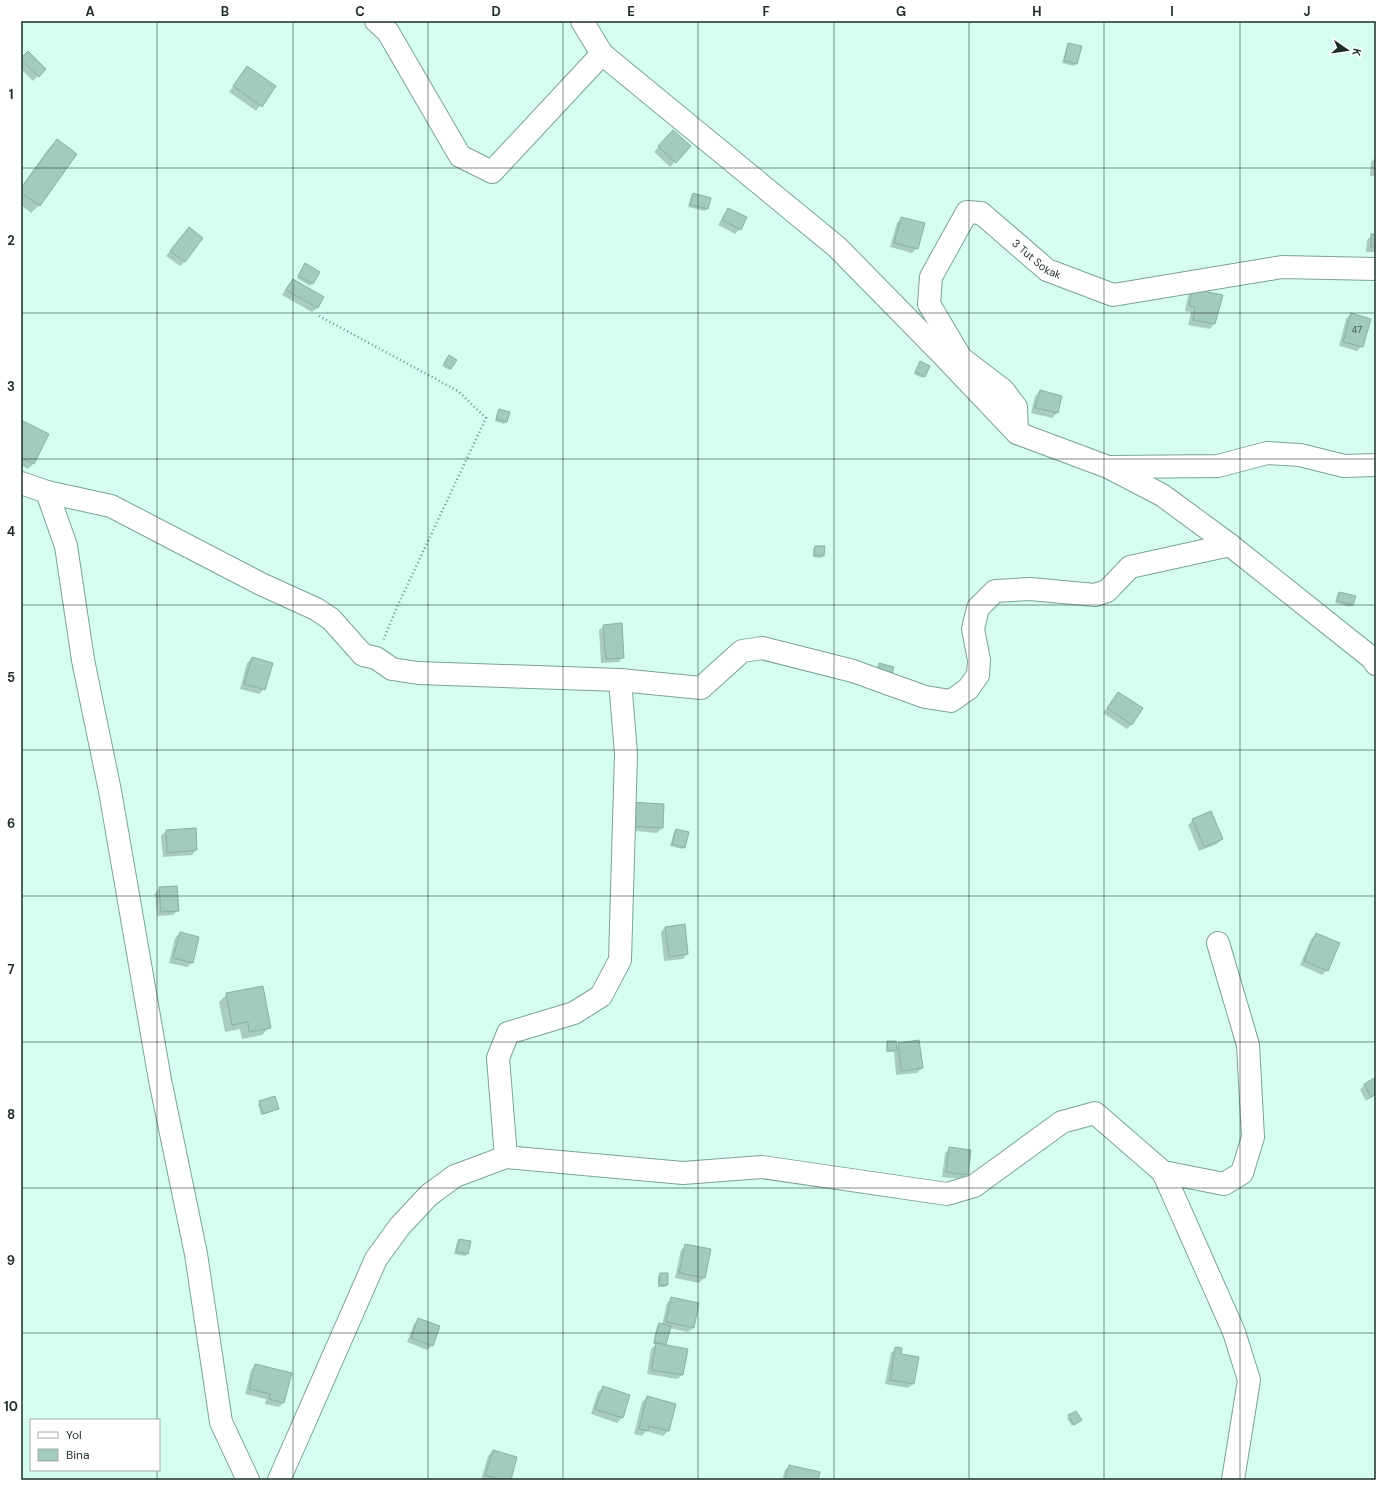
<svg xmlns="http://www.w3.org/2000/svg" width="1397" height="1501" font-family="'DM Sans',sans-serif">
	<rect width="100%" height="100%" fill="#d5fef1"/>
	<g fill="#0003">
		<path d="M1069,44l12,3 -5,17 -2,2 -12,-3 5,-17z"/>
		<path d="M21,59l24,10 -12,12 -12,-12z"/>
		<path d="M247,67l28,20 -19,24 -27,-19z"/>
		<path d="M668,136l22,10 -20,21 -16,-15z"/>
		<path d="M57,141l19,14 -37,50 -8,8 -10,-8v-18l28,-39z"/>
		<path d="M1376,157v19h-6l1,-14z"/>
		<path d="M693,194l17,4 -3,11 -2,2 -17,-4 3,-11z"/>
		<path d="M728,209l12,20 -5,5 -17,-9 6,-11z"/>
		<path d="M902,218l15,30 -5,5 -22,-6 7,-24z"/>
		<path d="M189,228l-5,34 -4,4 -14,-10z"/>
		<path d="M1372,235h4v17h-10l1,-12z"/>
		<path d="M303,267l16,5 -9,14 -13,-8z"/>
		<path d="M293,280l30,17 -6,11 -5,4 -30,-17 6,-10z"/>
		<path d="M1193,290l21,34 -4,5 -22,-4 3,-13 -6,-1 3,-16z"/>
		<path d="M1351,314l11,32 -5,5 -18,-5 7,-27z"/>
		<path d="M447,358l4,10 -2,2 -7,-4z"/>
		<path d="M918,365l6,11 -2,2 -8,-4z"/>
		<path d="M1040,391l21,5 -4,17 -5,5 -21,-5 4,-17z"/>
		<path d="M499,410l10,3 -3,9 -2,2 -9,-3 2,-8z"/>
		<path d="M23,422l25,12 -15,30 -5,5 -7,-4v-41z"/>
		<path d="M815,547l8,8 -2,3 -8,-1v-8z"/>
		<path d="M1340,593l12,12 -2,2 -15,-4 2,-8z"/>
		<path d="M604,626l19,31 -4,5 -18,1 -2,-33z"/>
		<path d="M252,658l12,31 -5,5 -19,-5 7,-26z"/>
		<path d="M1118,693l14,31 -5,5 -24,-16z"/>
		<path d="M663,805l-1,23 -5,5 -34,-3z"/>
		<path d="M1193,820l29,19 -5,5 -18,7 -11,-26z"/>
		<path d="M195,829l1,21 -4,5 -29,2 -2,-21 5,-5z"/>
		<path d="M676,830l8,17 -2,2 -12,-3 4,-14z"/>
		<path d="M160,888l18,22 -5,5 -16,1 -2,-23z"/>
		<path d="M665,927l22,27 -4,5 -19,2 -3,-29z"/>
		<path d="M180,933l12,30 -5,4 -18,-4 6,-25z"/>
		<path d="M1316,934l11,36 -5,5 -22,-10 11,-26z"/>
		<path d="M227,994l43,33 -8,8 -20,4 -2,-10 -15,3 -6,-30z"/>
		<path d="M888,1042l8,5 2,-3 24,24 -5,5 -21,2 -2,-23h-8v-8z"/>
		<path d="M1376,1078v17l-10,6 -6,-11 4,-5z"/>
		<path d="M260,1102l18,6 -2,2 -15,5 -3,-11z"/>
		<path d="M950,1148l17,27 -5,4 -20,-2 3,-24z"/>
		<path d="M459,1240l8,14 -2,2 -11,-2 3,-12z"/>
		<path d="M686,1245l18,33 -5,5 -24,-5 6,-28z"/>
		<path d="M660,1274l7,11 -2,2h-7v-11z"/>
		<path d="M672,1298l21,30 -5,4 -19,-4 -4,16 17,31 -5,4 -30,-5 4,-25 5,-5h-3l4,-18 2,-2 3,1 5,-22z"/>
		<path d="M418,1319l14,27 -5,4 -20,-8 7,-18z"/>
		<path d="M896,1348l4,6 13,30 -5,4 -23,-4 6,-31z"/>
		<path d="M255,1365l29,37 -5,5 -14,-3 1,-5 -21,-5 6,-24z"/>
		<path d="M603,1387l26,9 -7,22 -5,5 -26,-9 7,-22z"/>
		<path d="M647,1397l21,34 -5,5 -17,-5 -4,5 -8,-2 8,-32z"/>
		<path d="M1069,1416l9,6 -6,4 -5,-8z"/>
		<path d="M493,1451l17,29h-29l7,-24z"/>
		<path d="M789,1466l28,14h-35l3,-10z"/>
	</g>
	<g fill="#a3cabe" stroke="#8ab0a4">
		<path d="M1068,43l14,3 -5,18 -13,-3z"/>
		<path d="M28,51l18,18 -7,8 -18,-17v-2z"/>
		<path d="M247,66l29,20 -14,21 -29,-21z"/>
		<path d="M673,130l18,16 -15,17 -18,-17z"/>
		<path d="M57,139l20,15 -37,52 -19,-13v-5z"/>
		<path d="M693,193l18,5 -3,11 -18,-4z"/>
		<path d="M728,208l19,9 -6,13 -19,-10z"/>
		<path d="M901,217l24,6 -7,26 -24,-6z"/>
		<path d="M189,227l14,11 -18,24 -15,-11z"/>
		<rect x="1371" y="234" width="5" height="13"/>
		<path d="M305,263l15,9 -7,12 -15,-8z"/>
		<path d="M293,279l31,18 -6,11 -32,-18z"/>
		<path d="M1193,289l30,6 -8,29 -22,-4 2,-13 -6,-1z"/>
		<path d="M1351,313l20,6 -8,28 -20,-5z"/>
		<path d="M449,355l8,5 -6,9 -7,-6z"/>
		<path d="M920,361l10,5 -5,11 -10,-5z"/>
		<path d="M1040,390l22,6 -4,17 -23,-5z"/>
		<path d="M499,409l11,3 -3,10 -11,-3z"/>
		<path d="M23,421l26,13 -15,30 -13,-6v-34z"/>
		<path d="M815,546h10l-1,10 -10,-1z"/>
		<path d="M1339,592l17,4 -3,9 -16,-4z"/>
		<path d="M622,623l2,35 -18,1 -3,-34z"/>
		<path d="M252,657l21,6 -8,27 -21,-6z"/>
		<path d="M879,663l15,4 -2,7 -15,-4z"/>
		<path d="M1118,692l25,16 -11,17 -25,-17z"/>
		<path d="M629,802l35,2 -1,24 -36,-2z"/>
		<path d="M1211,811l12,28 -19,8 -12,-28z"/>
		<path d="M196,828l1,22 -30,3 -1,-23z"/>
		<path d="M676,829l13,3 -4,16 -13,-4z"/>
		<path d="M177,886l2,25 -18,1 -2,-25z"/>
		<path d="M685,924l3,30 -19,3 -4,-30z"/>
		<path d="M180,932l19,5 -6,26 -20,-5z"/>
		<path d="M1316,933l24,10 -12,28 -24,-10z"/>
		<path d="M263,986l8,42 -22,4 -1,-10 -16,3 -6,-32z"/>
		<path d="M919,1040l4,28 -22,3 -3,-28z"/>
		<path d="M887,1041h9l1,9 -9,1z"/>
		<path d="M1376,1077v17l-5,3 -7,-13z"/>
		<path d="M275,1096l4,13 -16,5 -4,-13z"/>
		<path d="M949,1147l22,3 -3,25 -22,-3z"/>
		<path d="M459,1239l12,2 -3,13 -12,-2z"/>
		<path d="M685,1244l26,5 -6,29 -26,-5z"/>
		<path d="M660,1273h8v12h-9z"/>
		<path d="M671,1297l28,6 -5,25 -28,-6z"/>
		<path d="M418,1318l22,8 -7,20 -22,-8z"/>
		<path d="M659,1323l12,3 -5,19 -12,-3z"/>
		<path d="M656,1343l32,6 -5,26 -32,-5z"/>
		<path d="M895,1347l7,1 -1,6 18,3 -5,27 -24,-4z"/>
		<path d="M255,1364l37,9 -8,30 -15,-4 1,-5 -21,-5z"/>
		<path d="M603,1386l27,9 -7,23 -28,-9z"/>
		<path d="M647,1396l29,8 -7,27 -20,-5 -1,5 -9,-2z"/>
		<path d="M1076,1411l6,9 -8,5 -6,-10z"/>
		<path d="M493,1450l24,7 -6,23h-9l-17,-5z"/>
		<path d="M789,1465l31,7 -2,8h-33z"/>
	</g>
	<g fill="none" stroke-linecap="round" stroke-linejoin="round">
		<g stroke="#7ca296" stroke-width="24">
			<g id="minor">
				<path d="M376,21l12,11 72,124 32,16 110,-118"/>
				<path d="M582,21l20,33 235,193 106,108 74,78 91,34 54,28 68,50 143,114 3,5"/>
				<path id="s1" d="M1017,433l-1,-26 -13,-17 -42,-32 -32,-54 2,-27 36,-65 14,1 66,57 66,25 169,-28 94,2"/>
				<path d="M1111,467l107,-1 49,-13 33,2 44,11 32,-1"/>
				<path d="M21,483l26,9 19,54 17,114 27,131 50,289 36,174 25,168 27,58"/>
				<path d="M47,492l64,14 150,78 55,25 15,10 32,36 13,3 16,11 26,4 202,7 81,8 41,-37 20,-3 91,23 72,26 26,4 17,-12 10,-14 1,-15 -6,-31 5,-21 17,-17 35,-2 65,6 12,-4 23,-24 100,-22"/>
				<path d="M506,1157l-8,-99 10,-25 66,-20 27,-17 19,-36 6,-206 -6,-74"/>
				<path d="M1163,1172l71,160 15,48 -16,100"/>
				<path d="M279,1480l97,-221 24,-33 29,-31 26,-19 51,-19 177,16 79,-6 185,27 27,-8 88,-64 33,-9 68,59 61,12 18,-11 11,-36 -5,-92 -30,-102"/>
			</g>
		</g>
		<path stroke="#738e85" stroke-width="2.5" stroke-dasharray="1 3" stroke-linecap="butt" d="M319,316l139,75 28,27 -89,189 -14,34"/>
		<use href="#minor" stroke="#fff" stroke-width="22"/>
	</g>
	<path fill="none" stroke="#1e2d28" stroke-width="1" stroke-opacity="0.55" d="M157,21v1399M293,21v1459M428,21v1459M563,21v1459M698,21v1459M834,21v1459M969,21v1459M1104,21v1459M1240,21v1459M21,168h1355M21,313h1355M21,459h1355M21,605h1355M21,750h1355M21,896h1355M21,1042h1355M21,1188h1355M21,1333h1355M157,1470v10"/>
	<g text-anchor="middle" stroke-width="4" stroke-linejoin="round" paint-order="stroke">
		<g font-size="9" fill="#3f544e">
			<text x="1357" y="333">47</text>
		</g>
		<g font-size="11" fill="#1e2d28" stroke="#fff">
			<text dy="4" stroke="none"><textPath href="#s1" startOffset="351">3 Tut Sokak</textPath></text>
		</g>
	</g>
	<rect width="1397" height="1501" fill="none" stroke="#ffffff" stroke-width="44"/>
	<rect x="30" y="1419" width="130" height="52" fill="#ffffff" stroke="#a5aba9"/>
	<rect x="38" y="1432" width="20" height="6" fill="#ffffff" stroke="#a5aba9"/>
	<text x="66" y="1439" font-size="12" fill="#1e2d28">Yol</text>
	<rect x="38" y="1449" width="20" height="12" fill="#a3cabe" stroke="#a5aba9"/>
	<text x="66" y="1459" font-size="12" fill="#1e2d28">Bina</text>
	<g transform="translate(1347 50) rotate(103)" stroke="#ffffff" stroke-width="3" paint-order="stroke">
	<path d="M0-3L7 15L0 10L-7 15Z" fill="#1e2d28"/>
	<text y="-6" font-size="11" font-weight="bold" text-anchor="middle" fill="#1e2d28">K</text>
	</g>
	<rect x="22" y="22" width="1353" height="1457" fill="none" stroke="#1e2d28" stroke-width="1.5"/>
	<g font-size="13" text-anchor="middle" font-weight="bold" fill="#1e2d28">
		<text x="90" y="16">A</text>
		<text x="225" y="16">B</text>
		<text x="360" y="16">C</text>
		<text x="496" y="16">D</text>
		<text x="631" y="16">E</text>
		<text x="766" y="16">F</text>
		<text x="901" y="16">G</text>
		<text x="1037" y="16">H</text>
		<text x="1172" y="16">I</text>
		<text x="1307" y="16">J</text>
		<text x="11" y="99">1</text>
		<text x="11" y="245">2</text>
		<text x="11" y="391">3</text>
		<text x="11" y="536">4</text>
		<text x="11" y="682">5</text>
		<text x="11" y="828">6</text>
		<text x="11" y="974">7</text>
		<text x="11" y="1119">8</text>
		<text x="11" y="1265">9</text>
		<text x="11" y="1411">10</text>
	</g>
</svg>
